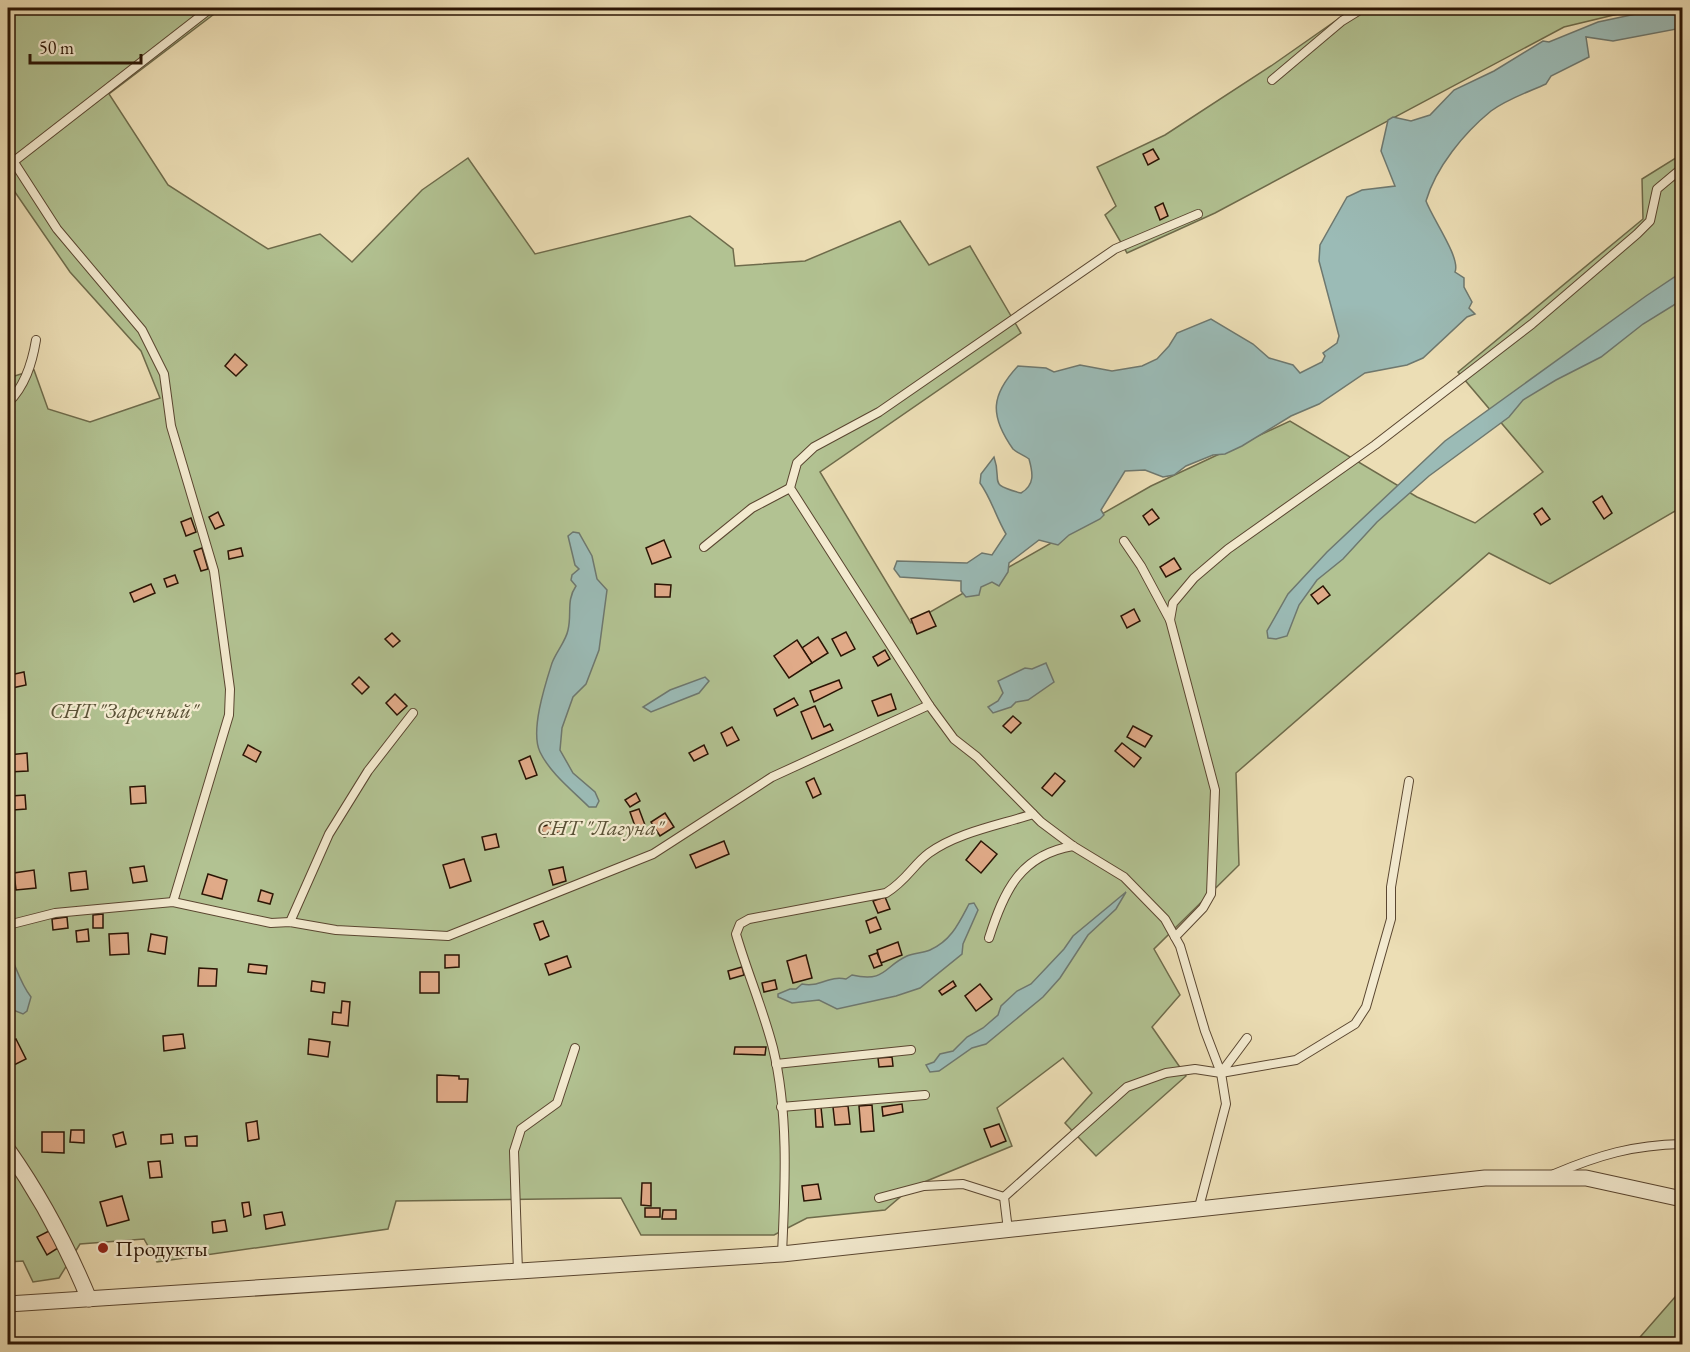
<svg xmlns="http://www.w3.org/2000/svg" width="1690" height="1352" font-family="'EB Garamond',serif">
	<rect width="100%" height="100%" fill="#ecdeb5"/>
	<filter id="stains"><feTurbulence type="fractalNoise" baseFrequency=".00333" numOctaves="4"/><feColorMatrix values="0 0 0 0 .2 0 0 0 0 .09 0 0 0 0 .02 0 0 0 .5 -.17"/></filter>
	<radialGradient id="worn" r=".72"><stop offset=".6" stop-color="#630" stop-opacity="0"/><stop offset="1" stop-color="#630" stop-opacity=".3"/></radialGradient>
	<g fill="#b2c292" stroke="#6e6b4b" stroke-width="1.5">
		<path d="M8,8h214l-113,86 59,91 100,64 52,-15 32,28 70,-72 46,-32 67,96 155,-38 43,33 2,17 70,-5 95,-40 29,44 41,-19 51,87 -201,139 91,151 240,-137 139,-65 127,76 58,26 68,-51 -85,-100 185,-153 -1,-40 40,-25v353l-132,77 -61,-31 -253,220 3,92 -85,84 26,46 -28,32 34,49 -90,80 -31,-33 27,-30 -29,-35 -66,50 15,38 -100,41 -27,23 -78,8 -33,17h-133l-20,-37 -225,3 -8,28 -231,33 -13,-23 -64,5 -21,34 -26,4 -10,-21 -15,1v-884l26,-8 14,39 42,13 70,-24 -19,-47 -71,-79 -62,-90z"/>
		<path d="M1354,8h289l-79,19 -349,186 -88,40 -22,-38 11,-9 -19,-39 68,-32 106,-69z"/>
		<path d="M1682,1289v55h-48z"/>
	</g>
	<g fill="#9bbbb6" stroke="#6e786f" stroke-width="1.5">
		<path d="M1664,8h18v20l-69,13 -27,-4 3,20 -38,19 -5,8c-18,8 -39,15 -55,27 -27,22 -55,56 -65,90 6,17 35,57 29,71l9,6v9l8,15 -3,6 6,6 -8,3 -44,41 -16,7 -42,8 -46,31 -28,12 -49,30 -17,8 -12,1 -27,11 -12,9 -11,2 -18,-7 -20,1 -24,39 3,5 -4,4 -31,16 -11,10 -19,-5 -30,23 -1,9 -9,14 -7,-4 -11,5 -2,8 -13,2 -5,-6v-10l-61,-4 -6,-8 3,-8 70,2 15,-10 10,2 14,-21c-10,-17 -15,-36 -26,-51l1,-9 13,-17c9,26 -8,27 27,36 14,-8 12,-20 8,-34 -5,-4 -12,-6 -16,-10 -24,-34 -22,-54 5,-83l28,2 8,4 26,-7 32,6 30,-5 15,-7 12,-13 8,-13 34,-14 42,25 16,14 24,7 7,8 22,-11 3,-6 -2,-3 14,-10 2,-7 -20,-75 1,-16 27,-48 15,-7 33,-4 -14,-35 7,-31 5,-3 18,4 19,-6 24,-25 40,-19 49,-30 6,1 49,-20z"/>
		<path d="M1682,272v28l-39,24 -42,33 -45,23 -33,20 -14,17 -80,59 -52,46 -34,37 -26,21 -18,25 -12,31 -11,3 -8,-1 -1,-7 21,-37 39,-42 118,-111 201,-145z"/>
		<path d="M573,532l6,1 13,23 5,23 10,11 -8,60 -13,34 -13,13 -11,31 -2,22 13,23 22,19 4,9 -3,6h-7c-16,-16 -39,-34 -49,-55 -10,-21 5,-67 12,-89 4,-11 14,-22 16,-33 4,-16 -2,-30 8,-44l-5,-6 1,-5 7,-6 -4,-4 -7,-29z"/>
		<path d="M1046,663l8,19 -26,18 -12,2 -5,5 -18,6 -5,-6 10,-6 5,-8 -5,-12 27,-13 7,1z"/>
		<path d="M705,677l4,4 -10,12 -48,19 -8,-5 27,-17z"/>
		<path d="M1126,892l-10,17 -28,26 -28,43 -17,19 -57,47 -14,4 -33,23 -9,1 -4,-7 8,-3 6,-8 13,-3 14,-14 16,-9 15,-13 3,-9 16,-15 14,-7 33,-35 9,-13z"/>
		<path d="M974,903l4,7 -15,34 -1,10 -42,34 -24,8 -59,13 -18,-9 -27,3 -14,-6v-3l12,-5h6l6,-5c18,4 26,-9 44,-5l6,-4c34,8 32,-9 55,-19 7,-3 16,-3 23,-6 21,-9 29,-27 39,-46z"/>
		<path d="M8,950c8,16 12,33 23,47l-4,14 -4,3 -15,-6z"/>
	</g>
	<g fill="#e0aa88" stroke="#2a1404" stroke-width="1.5">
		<path d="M1153,149l6,10 -11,6 -5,-11z"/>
		<path d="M1163,203l5,13 -8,4 -5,-13z"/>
		<path d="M235,354l12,11 -11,11 -11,-10z"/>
		<path d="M1602,496l10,17 -8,6 -11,-17z"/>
		<path d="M1542,508l8,11 -9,6 -7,-11z"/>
		<path d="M1152,509l7,9 -10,7 -6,-9z"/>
		<path d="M218,512l6,13 -9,4 -6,-12z"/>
		<path d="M191,518l5,14 -10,4 -5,-14z"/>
		<path d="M664,540l7,17 -19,7 -6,-16z"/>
		<path d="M202,548l6,21 -7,2 -7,-20z"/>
		<path d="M241,548l2,8 -14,3 -1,-8z"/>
		<path d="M1174,558l7,11 -15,8 -6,-10z"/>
		<path d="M175,575l3,8 -11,4 -3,-8z"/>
		<path d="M151,584l4,9 -21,9 -4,-9z"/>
		<path d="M655,584l16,1 -1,12h-15z"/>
		<path d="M1323,586l7,9 -12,9 -7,-9z"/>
		<path d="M1134,609l6,12 -13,7 -6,-12z"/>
		<path d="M929,611l7,15 -19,8 -6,-15z"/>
		<path d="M846,632l9,17 -14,7 -9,-17z"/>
		<path d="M392,633l8,8 -7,6 -8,-8z"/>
		<path d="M818,637l10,16 -16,10 -10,-15z"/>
		<path d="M797,640l15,23 -23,15 -15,-22z"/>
		<path d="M885,650l5,9 -12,7 -5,-9z"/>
		<path d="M24,672l2,13 -14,3 -2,-13z"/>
		<path d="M359,677l10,10 -7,7 -10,-10z"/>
		<path d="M839,680l3,8 -28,14 -4,-11z"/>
		<path d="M395,694l12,12 -10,9 -11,-12z"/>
		<path d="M891,694l5,15 -18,7 -6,-15z"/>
		<path d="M794,698l4,7 -21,11 -3,-7z"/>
		<path d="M815,706l9,21 6,-3 3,6 -21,9 -11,-27z"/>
		<path d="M1013,716l8,7 -10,10 -8,-7z"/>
		<path d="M1133,726l19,10 -7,11 -18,-10z"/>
		<path d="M732,727l7,13 -12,6 -6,-13z"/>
		<path d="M1122,743l19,15 -7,9 -19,-16z"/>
		<path d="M248,745l13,7 -5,10 -13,-7z"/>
		<path d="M704,745l4,9 -14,7 -5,-8z"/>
		<path d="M27,753l1,18 -19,1 -1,-17z"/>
		<path d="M530,756l7,19 -11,4 -7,-18z"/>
		<path d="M1055,773l10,8 -13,15 -10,-8z"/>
		<path d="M814,778l7,16 -8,4 -7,-16z"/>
		<path d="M145,786l1,17 -15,1 -1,-17z"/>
		<path d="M636,793l4,8 -10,6 -5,-7z"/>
		<path d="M25,795l1,14 -13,1 -2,-14z"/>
		<path d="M639,809l6,16 -9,4 -6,-17z"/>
		<path d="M665,813l9,14 -14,9 -9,-14z"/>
		<path d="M558,822l3,10 -17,5 -3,-10z"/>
		<path d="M496,834l3,13 -14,3 -3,-13z"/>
		<path d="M724,841l5,13 -33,14 -6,-13z"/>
		<path d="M981,841l16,13 -16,19 -15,-13z"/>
		<path d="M464,859l7,22 -21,7 -7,-23z"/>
		<path d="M144,866l3,15 -14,2 -3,-15z"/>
		<path d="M563,867l3,14 -13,4 -4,-15z"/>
		<path d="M34,870l2,18 -20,2 -2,-17z"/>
		<path d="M86,871l2,18 -17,2 -2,-18z"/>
		<path d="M208,874l19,6 -5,19 -20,-5z"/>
		<path d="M261,890l12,4 -3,10 -12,-3z"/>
		<path d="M885,897l5,12 -12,4 -5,-12z"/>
		<path d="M103,914v14h-10v-13z"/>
		<path d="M67,917l1,11 -15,2 -1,-11z"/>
		<path d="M876,917l5,12 -11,4 -4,-12z"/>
		<path d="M543,921l6,15 -9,4 -6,-16z"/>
		<path d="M88,929l1,12 -12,1 -1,-11z"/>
		<path d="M128,933l1,21 -19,1 -1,-21z"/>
		<path d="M151,934l16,3 -2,17 -17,-3z"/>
		<path d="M898,942l4,13 -21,8 -4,-13z"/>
		<path d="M877,953l5,12 -8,3 -5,-12z"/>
		<path d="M445,955h14v12l-14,1z"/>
		<path d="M806,955l6,23 -19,5 -6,-22z"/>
		<path d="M567,956l4,11 -22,8 -4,-11z"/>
		<path d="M249,964l18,2 -1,8 -18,-2z"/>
		<path d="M742,967l2,8 -14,4 -2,-8z"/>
		<path d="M199,968l18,1 -1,17h-18z"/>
		<rect x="420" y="972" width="19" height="21"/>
		<path d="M775,980l2,9 -13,3 -2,-9z"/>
		<path d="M312,981l13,2 -1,10 -13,-2z"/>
		<path d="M953,981l3,5 -14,9 -3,-4z"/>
		<path d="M980,984l12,15 -16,12 -11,-15z"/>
		<path d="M342,1001l8,1 -2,24 -16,-2 1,-12 8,1z"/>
		<path d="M183,1034l2,14 -21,3 -1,-15z"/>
		<path d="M16,1039l10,20 -18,9v-25z"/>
		<path d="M309,1039l21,3 -2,15 -20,-3z"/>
		<path d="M735,1047h31l-1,8 -31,-1z"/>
		<path d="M892,1057l1,9 -14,1 -1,-9z"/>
		<path d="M437,1075l22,1v3h9l-1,23h-30z"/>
		<path d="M902,1104l1,8 -20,4 -1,-9z"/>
		<path d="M872,1105l2,26 -13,1 -2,-26z"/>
		<path d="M848,1106l2,18 -15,1 -2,-18z"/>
		<path d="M821,1107l2,20h-7l-1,-19z"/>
		<path d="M257,1121l2,18 -11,2 -2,-18z"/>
		<path d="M999,1124l7,17 -15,6 -7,-18z"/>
		<path d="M71,1130h13v13l-14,-1z"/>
		<path d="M42,1132h22v21l-22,-1z"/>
		<path d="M123,1132l3,12 -10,3 -3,-12z"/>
		<path d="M172,1134l1,9 -12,1v-9z"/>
		<path d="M197,1136v10h-11l-1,-9z"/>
		<path d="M160,1161l2,16 -12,1 -2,-16z"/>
		<path d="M642,1183h9v23l-10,-1z"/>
		<path d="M818,1184l3,15 -17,2 -2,-15z"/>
		<path d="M122,1196l7,24 -22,6 -7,-24z"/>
		<path d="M249,1202l2,13 -7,2 -2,-14z"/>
		<rect x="645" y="1208" width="15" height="9"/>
		<path d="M663,1210h13v9h-14z"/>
		<path d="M282,1212l3,13 -19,4 -2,-14z"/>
		<path d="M225,1220l2,11 -14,2 -1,-11z"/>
		<path d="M49,1231l9,17 -11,7 -10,-18z"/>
	</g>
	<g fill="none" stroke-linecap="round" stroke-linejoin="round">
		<g stroke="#5a4630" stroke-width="10">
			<g id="service">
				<path d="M1272,80l70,-59 21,-13"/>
				<path d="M8,153l49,76 85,101 22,44 7,52 43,145 16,118 -1,26 -56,187"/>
				<path d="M13,162l198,-154"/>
				<path d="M8,403c17,-17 24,-39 28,-63"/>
				<path d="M1124,541l17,25 29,54"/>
				<path d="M704,547l48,-39 38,-20"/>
				<path d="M929,705l-139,-217 7,-25 17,-16 65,-35 236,-163 83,-35"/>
				<path d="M290,922l39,-88 39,-63 45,-58"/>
				<path d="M8,925l47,-12 118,-11 98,21 19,-1 46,8 112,6 205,-82 119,-77 157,-72 25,34 23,18 64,65 32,24 51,31 41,42 15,27 25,85 16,42 5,31 -27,103"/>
				<path d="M1175,937l28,-29 8,-14 4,-104 -45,-170 3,-17 21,-25 34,-29 147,-104 157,-121 105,-90 13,-13 7,-32 25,-21"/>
				<path d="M989,938c15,-47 31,-83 84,-92"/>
				<path d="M776,1064l135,-14"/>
				<path d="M1221,1073l26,-35"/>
				<path d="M781,1107l144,-12"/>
				<path d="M1554,1174c45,-19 79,-29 128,-30"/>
				<path d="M879,1198l45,-12 39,-2 41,13"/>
				<path d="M1008,1230l-4,-33 123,-110 39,-14 29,-4 26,4 75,-13 59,-36 11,-17 25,-88v-32l18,-106"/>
				<path d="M782,1254c3,-67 7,-140 -9,-206 -10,-39 -26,-76 -37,-114l4,-10 9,-5 137,-26c21,-13 27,-28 43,-40 29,-21 71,-28 104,-39"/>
				<path d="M518,1272l-4,-121 7,-22 36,-26 18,-55"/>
			</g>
		</g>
		<g stroke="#5a4630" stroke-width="17">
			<g id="minor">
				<path d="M8,1150c33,47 59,96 81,149"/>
				<path d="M8,1304l774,-50 703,-76h101l96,21"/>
			</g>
		</g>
		<use href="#service" stroke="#f3eacf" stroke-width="8"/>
		<use href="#minor" stroke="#f3eacf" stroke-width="15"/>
	</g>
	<circle fill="#8f2418" stroke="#f3eacf" stroke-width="2" cx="103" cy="1248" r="6"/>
	<g text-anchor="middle" stroke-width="4.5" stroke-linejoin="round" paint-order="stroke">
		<g font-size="22" font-style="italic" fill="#5a5136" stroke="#f3eacf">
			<text x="124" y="718">СНТ "Заречный"</text>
			<text x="600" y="835">СНТ "Лагуна"</text>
		</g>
		<g font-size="22" fill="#2a1404" stroke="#f3eacf" text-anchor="start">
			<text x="115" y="1256">Продукты</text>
		</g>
	</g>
	<rect width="1690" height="1352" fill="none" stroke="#ecdeb5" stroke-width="30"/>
	<rect x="9" y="9" width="1672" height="1334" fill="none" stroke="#2a1404" stroke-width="3"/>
	<rect x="15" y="15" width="1660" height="1322" fill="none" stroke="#2a1404" stroke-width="1.5"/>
	<path d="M30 54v9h111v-9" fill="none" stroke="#2a1404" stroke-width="3"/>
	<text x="39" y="54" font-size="18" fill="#2a1404" stroke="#f3eacf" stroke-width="4.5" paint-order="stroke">50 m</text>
	<rect width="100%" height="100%" filter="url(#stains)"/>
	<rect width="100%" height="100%" fill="url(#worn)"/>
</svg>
